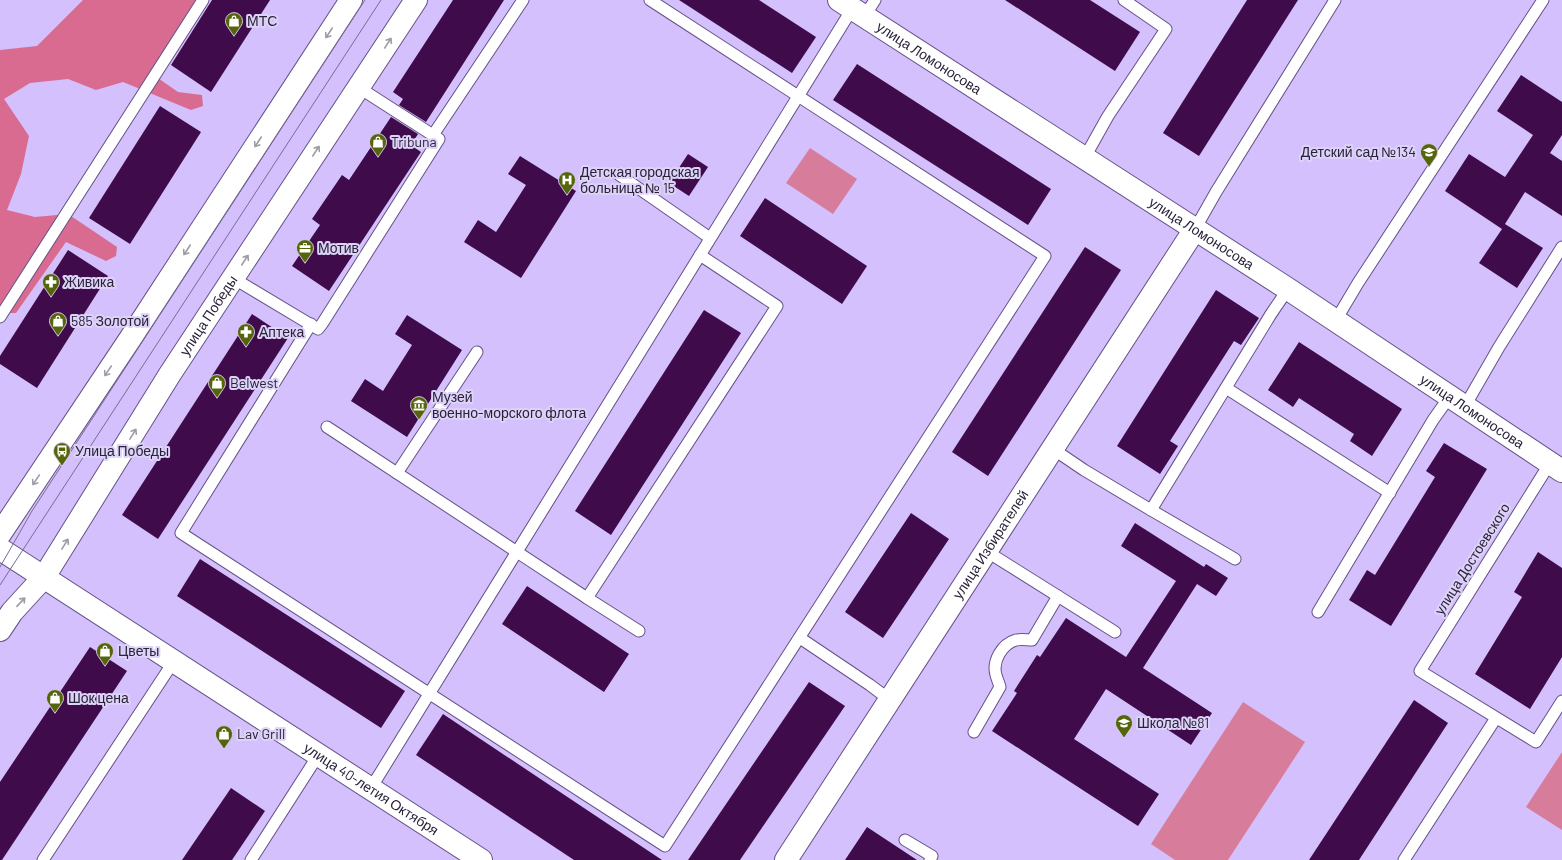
<svg xmlns="http://www.w3.org/2000/svg" width="1562" height="860" font-family="Barlow,sans-serif">
	<rect width="100%" height="100%" fill="#d4c0fd"/>
	<g fill="#d77d9b">
		<path d="M810,148l47,31 -24,35 -47,-31z"/>
		<path d="M1243,702l62,40 -77,118h-53l-24,-16z"/>
		<path d="M1562,752v78l-36,-23z"/>
	</g>
	<path fill="#d96b91" d="M83,0h116l-44,76 23,16 24,3 1,11 -12,4 -68,-28 -27,8 -28,-11 -38,4 -26,16 25,37 -8,38 -14,36 28,7 33,-3 49,33 -1,9 -10,5 -40,-19 -50,71h-16v-263l37,-4z"/>
	<g fill="#3f0b4a">
		<path d="M212,0h58l-59,92 -40,-27z"/>
		<path d="M453,0h51l-78,122 -27,-17 4,-6 -10,-7z"/>
		<path d="M679,0h80l57,37 -24,36z"/>
		<path d="M1005,0h85l50,32 -25,39z"/>
		<path d="M1247,0h51l-99,156 -36,-23z"/>
		<path d="M857,64l194,125 -23,36 -195,-125z"/>
		<path d="M1521,75l41,27v33l-12,18 12,8v55l-37,-24 -20,32 38,24 -26,40 -38,-25 23,-34 -57,-38 24,-37 36,23 28,-42 -36,-24z"/>
		<path d="M160,106l41,26 -71,112 -41,-26z"/>
		<path d="M391,117l27,17 -7,11 10,7 -92,139 -37,-25 28,-41 -8,-6 30,-44 7,5z"/>
		<path d="M688,154l20,13 -19,29 -20,-13z"/>
		<path d="M520,156l56,35 -55,87 -57,-36 14,-22 18,12 30,-47 -18,-11z"/>
		<path d="M765,198l102,68 -25,38 -102,-68z"/>
		<path d="M1085,247l36,23 -133,206 -36,-24z"/>
		<path d="M68,250l40,26 -71,112 -37,-24v-8z"/>
		<path d="M1216,290l43,28 -18,27 -7,-4 -64,100 8,5 -18,28 -43,-28z"/>
		<path d="M704,310l37,23 -130,202 -36,-24z"/>
		<path d="M252,314l36,24 -130,201 -36,-24z"/>
		<path d="M407,315l55,35 -55,87 -56,-36 14,-22 18,12 29,-46 -17,-11z"/>
		<path d="M1299,342l103,67 -30,47 -22,-15 4,-7 -55,-36 -6,9 -25,-17z"/>
		<path d="M1444,443l43,26 -96,157 -42,-26 18,-30 8,5 60,-98 -9,-6z"/>
		<path d="M911,513l38,26 -66,99 -38,-26z"/>
		<path d="M1135,523l69,44 2,-3 22,14 -12,18 -19,-12 -54,84 69,45 -21,32 -85,-56 -32,50 85,55 -21,32 -146,-95 25,-38 -3,-2 23,-36 3,2 26,-39 60,39 50,-76 -55,-35z"/>
		<path d="M1538,552l24,16v89l-32,52 -55,-35 47,-77 -8,-5z"/>
		<path d="M200,559l205,132 -24,37 -204,-132z"/>
		<path d="M527,586l102,68 -25,38 -102,-68z"/>
		<path d="M90,647l37,24 -125,189h-2v-78z"/>
		<path d="M809,682l36,24 -105,154h-52z"/>
		<path d="M1414,700l34,23 -89,137h-50z"/>
		<path d="M443,714l219,146h-88l-158,-105z"/>
		<path d="M231,788l34,23 -33,49h-50z"/>
		<path d="M867,827l50,33h-72z"/>
	</g>
	<g fill="none" stroke-linecap="round" stroke-linejoin="round">
		<g stroke="#655287" stroke-width="13">
			<g id="lane">
				<path d="M864,17l11,-17"/>
				<path d="M433,135l90,-135"/>
				<path d="M1085,157l23,-41 58,-87 -42,-29"/>
				<path d="M618,174l92,64"/>
				<path d="M1195,229l21,-37 119,-192"/>
				<path d="M233,278l85,51 4,-5 117,-185 -81,-52"/>
				<path d="M0,317l203,-317"/>
				<path d="M1336,320l22,-37 185,-283"/>
				<path d="M311,324l-130,209 484,313 380,-590 -395,-256"/>
				<path d="M1226,388l164,105"/>
				<path d="M1465,406l34,-59 63,-100"/>
				<path d="M327,427l260,171 190,-292 -77,-51"/>
				<path d="M1053,449l31,21 67,40 120,-196 17,-25"/>
				<path d="M1550,463l-130,208 116,71 26,-41"/>
				<path d="M397,473l80,-121"/>
				<path d="M1151,510l84,49"/>
				<path d="M986,551l129,81"/>
				<path d="M587,598l52,33"/>
				<path d="M1318,612l115,-192 17,-24"/>
				<path d="M800,638l70,47 20,15"/>
				<path d="M974,732l26,-45c-1,-4 -3,-8 -4,-12 -4,-14 6,-31 20,-35 5,-1 11,0 16,0l26,-44"/>
				<path d="M371,788l481,-779"/>
				<path d="M905,840l27,16 -2,4"/>
				<path d="M43,860l131,-199"/>
				<path d="M251,860l68,-106"/>
				<path d="M1404,860l92,-142"/>
			</g>
		</g>
		<g stroke="#655287" stroke-width="24">
			<g id="street">
				<path id="s1" d="M786,860l409,-631"/>
			</g>
		</g>
		<g stroke="#655287" stroke-width="24">
			<g id="secondary">
				<path id="s2" d="M839,0l449,289 274,182"/>
				<path d="M0,534l130,-195 221,-339"/>
				<path id="s3" d="M0,549l481,311"/>
				<path id="s4" d="M0,630l12,-18 32,-35 126,-203 246,-374"/>
			</g>
		</g>
		<use href="#lane" stroke="#fff" stroke-width="11"/>
		<use href="#street" stroke="#fff" stroke-width="22"/>
		<use href="#secondary" stroke="#fff" stroke-width="22"/>
		<g stroke="#796c94" stroke-width="1">
			<path d="M0,567l32,-56 333,-511"/>
			<path d="M0,585l381,-585"/>
		</g>
	</g>
	<defs><path id="oneway-shaft" d="M-6 0H5M1.5-3L5.5 0L1.5 3" fill="none" stroke-width="1.6" stroke-linecap="round" stroke-linejoin="round"/></defs>
	<g stroke="#9f9ca6">
		<use href="#oneway-shaft" transform="translate(329 33) rotate(123)"/>
		<use href="#oneway-shaft" transform="translate(388 43) rotate(-57)"/>
		<use href="#oneway-shaft" transform="translate(258 142) rotate(123)"/>
		<use href="#oneway-shaft" transform="translate(316 151) rotate(-57)"/>
		<use href="#oneway-shaft" transform="translate(187 250) rotate(123)"/>
		<use href="#oneway-shaft" transform="translate(245 260) rotate(-57)"/>
		<use href="#oneway-shaft" transform="translate(108 371) rotate(124)"/>
		<use href="#oneway-shaft" transform="translate(133 434) rotate(-58)"/>
		<use href="#oneway-shaft" transform="translate(36 480) rotate(124)"/>
		<use href="#oneway-shaft" transform="translate(65 544) rotate(-58)"/>
		<use href="#oneway-shaft" transform="translate(21 602) rotate(-47)"/>
	</g>
	<defs>
		<g id="shop-pin" transform="scale(0.9)"><path d="M0 17L-7.5 6A9.5 9.5 0 1 1 7.5 6Z" fill="#56650b" stroke="#ddd2f7"/><path d="M-5-2.5h2.3a2.7 3.5 0 0 1 5.4 0H5L5.5 6h-11ZM-1.5-2.5h3a1.5 2.3 0 0 0-3 0Z" fill="#fff"/></g>
		<g id="school-pin" transform="scale(0.9)"><path d="M0 17L-7.5 6A9.5 9.5 0 1 1 7.5 6Z" fill="#56650b" stroke="#ddd2f7"/><path d="M0-5L7-2L0 1L-7-2ZM-4 1L0 2.5L4 1V4Q0 6-4 4Z" fill="#fff"/></g>
		<g id="hospital-pin" transform="scale(0.9)"><path d="M0 17L-7.5 6A9.5 9.5 0 1 1 7.5 6Z" fill="#56650b" stroke="#ddd2f7"/><path d="M-5-5h3v3.5h4V-5h3V5h-3V1.5h-4V5h-3Z" fill="#fff"/></g>
		<g id="office-pin" transform="scale(0.9)"><path d="M0 17L-7.5 6A9.5 9.5 0 1 1 7.5 6Z" fill="#56650b" stroke="#ddd2f7"/><path d="M-6-3h4V-5.5h4V-3h4V5H-6ZM-1-4.5V-3h2v-1.5ZM-6 0V1H6V0Z" fill="#fff"/></g>
		<g id="pharmacy-pin" transform="scale(0.9)"><path d="M0 17L-7.5 6A9.5 9.5 0 1 1 7.5 6Z" fill="#56650b" stroke="#ddd2f7"/><path d="M-2-6h4v4h4v4h-4v4h-4v-4h-4v-4h4Z" fill="#fff"/></g>
		<g id="museum-pin" transform="scale(0.9)"><path d="M0 17L-7.5 6A9.5 9.5 0 1 1 7.5 6Z" fill="#56650b" stroke="#ddd2f7"/><path d="M0-6L6-3V-2H-6V-3ZM-5-1h2V3h-2ZM-1-1h2V3h-2ZM3-1h2V3H3ZM-6 4H6V6H-6Z" fill="#fff"/></g>
		<g id="bus-pin" transform="scale(0.9)"><path d="M0 17L-7.5 6A9.5 9.5 0 1 1 7.5 6Z" fill="#56650b" stroke="#ddd2f7"/><path d="M-5-6H5V4H4V6H2V4H-2V6H-4V4H-5ZM-3.5-4V0h7V-4ZM-3.5 1.2v1.5H-2V1.2ZM2 1.2v1.5H3.5V1.2Z" fill="#fff"/></g>
	</defs>
	<g fill-rule="evenodd">
		<use href="#shop-pin" x="234" y="21"/>
		<use href="#shop-pin" x="378" y="142"/>
		<use href="#school-pin" x="1429" y="152"/>
		<use href="#hospital-pin" x="567" y="180"/>
		<use href="#office-pin" x="305" y="248"/>
		<use href="#pharmacy-pin" x="51" y="282"/>
		<use href="#shop-pin" x="58" y="321"/>
		<use href="#pharmacy-pin" x="246" y="332"/>
		<use href="#shop-pin" x="217" y="383"/>
		<use href="#museum-pin" x="419" y="405"/>
		<use href="#bus-pin" x="62" y="451"/>
		<use href="#shop-pin" x="105" y="651"/>
		<use href="#shop-pin" x="55" y="698"/>
		<use href="#school-pin" x="1124" y="723"/>
		<use href="#shop-pin" x="224" y="734"/>
	</g>
	<g text-anchor="middle" stroke-width="4" stroke-linejoin="round" paint-order="stroke">
		<g font-size="14" fill="#2a2239" stroke="#ddd2f7" text-anchor="start">
			<text x="247" y="26">МТС</text>
			<text x="391" y="147">Tribuna</text>
			<text x="1416" y="157" text-anchor="end">Детский сад №134</text>
			<text x="580" y="177">Детская городская<tspan x="580" dy="16">больница № 15</tspan></text>
			<text x="318" y="253">Мотив</text>
			<text x="64" y="287">Живика</text>
			<text x="71" y="326">585 Золотой</text>
			<text x="259" y="337">Аптека</text>
			<text x="230" y="388">Belwest</text>
			<text x="432" y="402">Музей<tspan x="432" dy="16">военно-морского флота</tspan></text>
			<text x="75" y="456">Улица Победы</text>
			<text x="118" y="656">Цветы</text>
			<text x="68" y="703">Шок цена</text>
			<text x="1137" y="728">Школа №81</text>
			<text x="237" y="739">Lav Grill</text>
		</g>
		<g font-size="14" fill="#2a2239" stroke="#ddd2f7">
			<text dy="5" stroke="none"><textPath href="#s2" startOffset="107">улица Ломоносова</textPath></text>
			<text dy="5" stroke="none"><textPath href="#s2" startOffset="431">улица Ломоносова</textPath></text>
			<text dy="5" stroke="none"><textPath href="#s4" startOffset="378">улица Победы</textPath></text>
			<text dy="5" stroke="none"><textPath href="#s2" startOffset="755">улица Ломоносова</textPath></text>
			<text dy="5" stroke="none"><textPath href="#s1" startOffset="376">улица Избирателей</textPath></text>
			<text transform="translate(1472 559) rotate(-58)" y="5">улица Достоевского</text>
			<text dy="5" stroke="none"><textPath href="#s3" startOffset="442">улица 40-летия Октября</textPath></text>
		</g>
	</g>
</svg>
